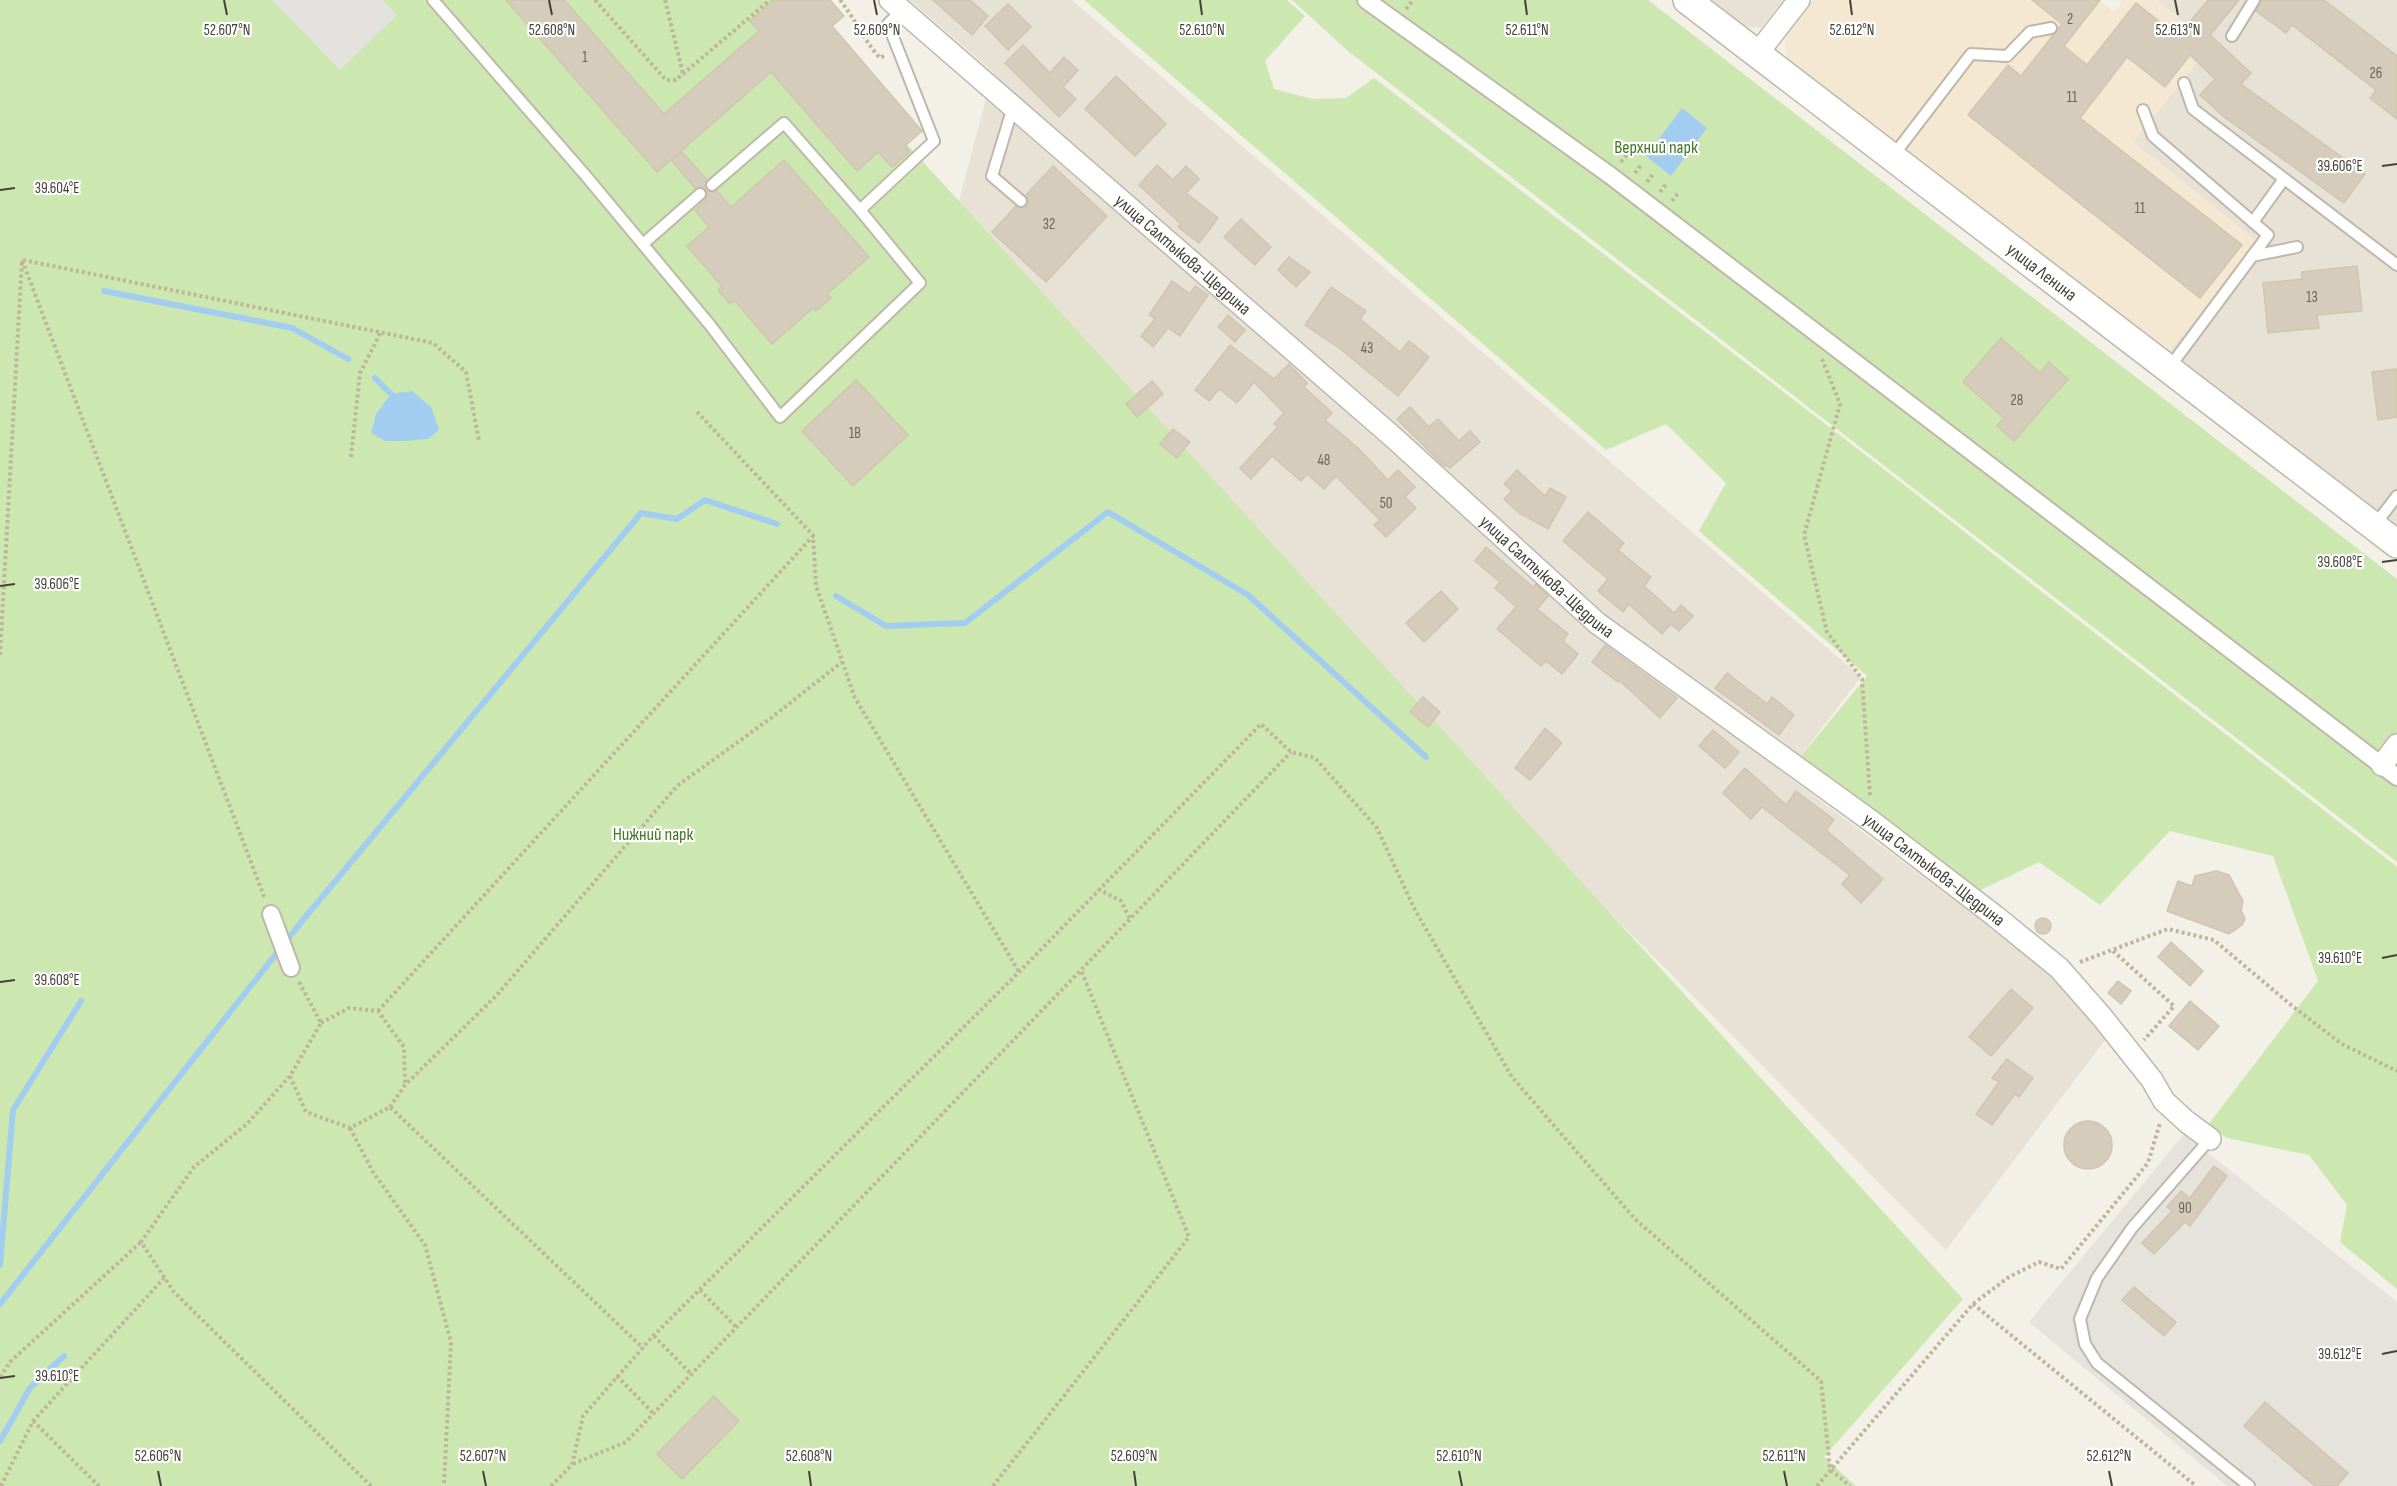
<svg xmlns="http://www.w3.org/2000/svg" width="2397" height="1486" font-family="'Sofia Sans Condensed',sans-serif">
	<rect width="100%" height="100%" fill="#f3f0e7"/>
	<g fill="#e7e2d5">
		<path d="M910,0h162l789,677 -75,98 251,187 71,74 -162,214 -909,-912 -97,-65 53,-201z"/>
		<path d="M1709,0h74l-22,28 -18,-2z"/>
		<path d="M2157,0h240v533l-230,-178 -34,-214 78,-97z"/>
	</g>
	<path fill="#f5e8d2" d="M1814,0h285l15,12 9,-12h34l54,44 -77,98 124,100 -91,113 -380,-295 -2,-24z"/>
	<path fill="#e6e2dc" d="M2184,1134l213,168v184h-170l-198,-164z"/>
	<g fill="#cce7b0">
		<path d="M0,0h775l1188,1299 -139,158 32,29h-1856z"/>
		<path d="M1084,0h203l18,16 -40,45 9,28 39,10 33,-1 28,-20 463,355 560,434v422l-57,-47 7,-37 -38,-50 -82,-17 -19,-13 110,-144 -45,-125 -103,-25 -70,74 -61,-43 -63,30 -179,-131 70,-85 -168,-145 27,-48 -60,-59 -60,26z"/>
		<path d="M1292,0h356l749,579v283l-1049,-811z"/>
	</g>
	<path fill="#e4e2df" d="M272,0h111l14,15 -57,55z"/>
	<g fill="#a3cdf0">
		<path d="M1682,108l25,20 -36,48 -25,-20z"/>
		<path d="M412,391l19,16 8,23 -11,9 -23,2h-20l-14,-8 5,-19 15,-20z"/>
	</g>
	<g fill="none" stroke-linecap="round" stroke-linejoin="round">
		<g stroke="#a3cdf0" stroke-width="6">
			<path d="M104,291l188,37 56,31"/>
			<path d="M375,378l16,16"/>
			<path d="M836,596l50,30 79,-3 143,-111 140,83 178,162"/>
			<path d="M0,1265l13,-155 68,-109"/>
			<path d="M0,1304l298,-378 343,-413 36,6 28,-19 72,24"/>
			<path d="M0,1441l30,-53 34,-32"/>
		</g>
	</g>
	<g fill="#d5ccbc" stroke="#d0c5af" stroke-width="1.5">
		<path d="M506,0h58l100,114 95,-83 -9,-10 24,-21h56l14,16 -12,10 90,105 -17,15 5,6 -18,15 -14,-15 -21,19 -86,-99 -114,100z"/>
		<path d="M933,0h37l18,16 -16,19z"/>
		<path d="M2032,0h68l-36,46 23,19 49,-62 42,33 30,-36h31l-29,35 41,38 -10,11 124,90 -21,29 -120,-86 -24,-22 15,-16 -25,-24 -25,32 -38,-30 -47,61 162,127 -42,53 -232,-183 40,-50 13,11 41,-52z"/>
		<path d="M2261,0h63l73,56v63l-27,-21 6,-8 -84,-65 -6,8 -30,-22z"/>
		<path d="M1008,4l23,23 -23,23 -23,-24z"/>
		<path d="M1023,45l27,28 14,-16 14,13 -15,17 13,12 -17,18 -54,-54z"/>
		<path d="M1116,76l50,48 -31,32 -50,-47z"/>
		<path d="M682,152l25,28 -2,6 2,4 6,2 4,-1 14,16 53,-47 85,97 -42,37 4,4 -15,13 -3,-3 -41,36 -38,-44 -4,4 -12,-14 4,-4 -35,-40 22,-19 -14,-17 11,-10 1,-7 -4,-6 -8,1 -23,-27z"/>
		<path d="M1157,165l16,15 13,-14 13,13 -13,14 32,25 -19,25 -21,-16 3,-3 -42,-39z"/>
		<path d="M1053,166l54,50 -61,66 -54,-50 24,-26 4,2 6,-2 2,-4 -2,-7z"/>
		<path d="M1241,219l30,28 -16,18 -31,-28z"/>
		<path d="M1289,257l21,15 -14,15 -18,-17z"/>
		<path d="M2357,266l5,45 -45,4 2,13 -51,5 -5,-50 39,-4v-7z"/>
		<path d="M1172,281l18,13 5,-8 13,9 -28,41 -12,-8 -15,19 -12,-11 14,-17 -6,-4z"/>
		<path d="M1331,287l35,24 -6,8 40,33 9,-11 20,16 -31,39 -59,-48 -34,-23z"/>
		<path d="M1228,315l17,15 -10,12 -17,-15z"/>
		<path d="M2001,338l39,35 9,-11 19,17 -54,62 -17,-15 7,-8 -41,-36z"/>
		<path d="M1230,345l44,34 15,-15 18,19 -3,4 28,26 -7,7 34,29 29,31 10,-10 17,17 -10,10 11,11 -30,29 -12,-12 6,-5 -44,-44 -12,13 -17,-15 -6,7 -29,-25 -21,23 -11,-11 38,-41 -4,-3 10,-11 -30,-31 -17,21 -18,-14 -10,12 -14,-11z"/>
		<path d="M2397,369v48l-19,3 -6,-48z"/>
		<path d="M856,380l52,55 -55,51 -51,-55z"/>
		<path d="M1152,381l11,13 -26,23 -11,-13z"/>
		<path d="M1410,407l19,20 9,-8 21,22 11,-10 10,11 -30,26 -5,-3 -1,1 -47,-47z"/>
		<path d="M1173,429l17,13 -13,16 -17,-14z"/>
		<path d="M1517,470l28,26 5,-8 16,9 -18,32 -29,-16 -15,-14 8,-8 -8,-7z"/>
		<path d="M1588,512l36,31 -6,7 33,27 -7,9 30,27 7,-8 12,11 -14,15 -8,-7 -9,10 -33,-30 -6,8 -25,-21 10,-12 -45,-38z"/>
		<path d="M1486,547l47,40 3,-3 12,12 -11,13 31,25 -5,7 15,13 -16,20 -16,-13 -5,5 -44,-37 19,-22 -21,-19 5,-6 -25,-21z"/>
		<path d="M1441,591l17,18 -34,33 -18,-19z"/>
		<path d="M1605,645l72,53 -17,20 -41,-38 -1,2 -26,-20z"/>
		<path d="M1727,673l40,31 5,-7 22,18 -15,20 -64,-47z"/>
		<path d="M1423,697l17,15 -12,15 -18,-15z"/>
		<path d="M1545,728l17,15 -32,37 -15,-12z"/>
		<path d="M1713,730l26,22 -14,16 -26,-22z"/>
		<path d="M1745,768l41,37 10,-14 38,29 -8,10 57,49 -22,24 -19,-19 8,-9 -88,-68 -11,12 -28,-26z"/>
		<path d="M2216,871l13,4 14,26 -2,9 4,9 -3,6 -13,9 -62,-23 11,-30 14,5 3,-10z"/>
		<circle cx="2043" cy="926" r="8"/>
		<path d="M2171,942l32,29 -13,15 -32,-29z"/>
		<path d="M2118,981l13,10 -10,13 -13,-11z"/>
		<path d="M2011,989l22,19 -42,48 -22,-19z"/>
		<path d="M2190,1001l29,25 -21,24 -29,-24z"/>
		<path d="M2007,1059l26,19 -14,19 -4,-3 -23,31 -16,-11 23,-32 -7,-4z"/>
		<circle cx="2088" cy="1145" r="24"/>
		<path d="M2214,1166l13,10 -37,50 -5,-4 -31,32 -12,-11 30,-32 -5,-4 14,-16 9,7z"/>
		<path d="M2134,1287l42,35 -12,14 -42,-36z"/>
		<path d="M714,1396l25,25 -57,58 -25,-25z"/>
		<path d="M2265,1402l83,71 -11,13h-22l-71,-60z"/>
	</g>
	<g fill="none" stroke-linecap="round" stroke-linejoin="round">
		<g stroke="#bfb8a9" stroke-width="14">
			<g id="service">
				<path d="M433,0l153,176 124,149 70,92 140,-134 -60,-73 74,-69 -46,-117 14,-14"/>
				<path d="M2232,36l22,-36"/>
				<path d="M2184,83l9,26 204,156"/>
				<path d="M1013,107l-21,69 29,25"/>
				<path d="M2143,110l10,26 115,99 -99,133"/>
				<path d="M1893,156l78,-102 36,2 23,-24 21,-4"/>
				<path d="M712,185l72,-62 76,87"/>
				<path d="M2253,222l31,-43"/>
				<path d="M643,244l57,-50"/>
				<path d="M2252,256l45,-9"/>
				<path d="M2374,526l23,-30"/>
				<path d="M2210,1139l-78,89 -35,50 -17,41 5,25 12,19 152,123"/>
			</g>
		</g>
		<g stroke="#bfb8a9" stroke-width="20">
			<g id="pedestrian">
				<path d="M1366,0l245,176 786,601"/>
				<path d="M271,914l20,54"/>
			</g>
		</g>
		<g stroke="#bfb8a9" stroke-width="24">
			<g id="minor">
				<path id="s1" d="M890,0l503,437 204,186 274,198 124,95 64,52 43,49 50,63 12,21 23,21 23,17"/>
				<path d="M1757,54l42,-54"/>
				<path d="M2382,765l15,-20"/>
			</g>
		</g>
		<g stroke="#bfb8a9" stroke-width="30">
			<g id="tertiary">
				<path id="s2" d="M1687,0l710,544"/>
			</g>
		</g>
		<g stroke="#c0b59b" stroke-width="4" stroke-dasharray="3 3" stroke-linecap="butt">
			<path d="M595,0l71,80h10l94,-80"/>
			<path d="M665,0l18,74"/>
			<path d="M840,0c15,19 24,40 40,58l5,-3"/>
			<path d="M1406,9l7,-9"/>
			<path d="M1621,162l7,-9"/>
			<path d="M1635,173l7,-9"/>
			<path d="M1647,182l7,-9"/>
			<path d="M1660,192l7,-9"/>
			<path d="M1672,201l7,-9"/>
			<path d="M23,260l410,83 33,29 13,69"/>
			<path d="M1822,359l18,45 -36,131 23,97 35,47 8,117"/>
			<path d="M697,412l116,123 3,51 39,112 164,274"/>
			<path d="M351,457l9,-84 21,-41"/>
			<path d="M0,655l22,-395 243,639"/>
			<path d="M1098,889l23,12 9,18"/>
			<path d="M2113,951l61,55 -30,34"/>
			<path d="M2080,962l88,-33 46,11 77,65 51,39 55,27"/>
			<path d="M299,982l22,41 -31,53 -43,48 -53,43 -53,75 33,50 197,194"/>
			<path d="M378,1011l435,-475"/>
			<path d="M321,1023l28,-15 29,3 26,36 1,38"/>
			<path d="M290,1076l16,36 44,16 40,-21 253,241"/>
			<path d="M390,1107l15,-22 91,-89 181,-210 94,-68 71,-56"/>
			<path d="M350,1128l23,44 52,73 26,97 -7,144"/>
			<path d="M700,1290l36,37"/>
			<path d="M1973,1304l223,182"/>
			<path d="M654,1336l37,38"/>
			<path d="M617,1376l36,37"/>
			<path d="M0,1377l10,-15 131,-120"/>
			<path d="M33,1421l66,65"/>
			<path d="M573,1464l53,-22 665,-690"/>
			<path d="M1,1486l32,-65 132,-144"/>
			<path d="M551,1486l21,-21 11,-49 71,-81 365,-363 242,-248 30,28 24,6 62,70 38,82 97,167 123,142 186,162 9,88 20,17"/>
			<path d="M993,1486l196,-249 -108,-267"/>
			<path d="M1817,1486l156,-182 36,-27 30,-15 22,7 87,-106 12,-40"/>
		</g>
		<use href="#service" stroke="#fff" stroke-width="10"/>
		<use href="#pedestrian" stroke="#fff" stroke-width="16"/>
		<use href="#minor" stroke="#fff" stroke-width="21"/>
		<use href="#tertiary" stroke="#fff" stroke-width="27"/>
	</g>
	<path fill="none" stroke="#464136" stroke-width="2" d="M224,0l3,15M549,0l3,15M874,0l3,15M1200,0l2,15M1525,0l2,15M1850,0l2,15M2175,0l3,15M2382,166l15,-2M0,190l15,-2M2382,562l15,-2M0,586l15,-2M2382,958l15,-3M0,982l15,-2M2382,1354l15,-3M0,1378l15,-2M158,1471l3,15M483,1471l3,15M809,1471l2,15M1134,1471l2,15M1459,1471l3,15M1784,1471l3,15M2109,1471l3,15"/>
	<g text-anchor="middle" stroke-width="4.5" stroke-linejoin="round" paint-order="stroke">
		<g font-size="15" fill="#6a6458">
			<text x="2070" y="24">2</text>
			<text x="585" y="62">1</text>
			<text x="2376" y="78">26</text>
			<text x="2072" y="102">11</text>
			<text x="2140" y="213">11</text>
			<text x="1049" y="229">32</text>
			<text x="2312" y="302">13</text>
			<text x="1367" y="353">43</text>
			<text x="2017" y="405">28</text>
			<text x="855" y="438">1В</text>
			<text x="1324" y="465">48</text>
			<text x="1386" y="508">50</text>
			<text x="2185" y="1213">90</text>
		</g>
		<g font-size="18" fill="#437829" stroke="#fff">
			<text x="1656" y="153">Верхний парк</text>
			<text x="653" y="840">Нижний парк</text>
		</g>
		<g font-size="18" fill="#464136" stroke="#fff">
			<text dy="6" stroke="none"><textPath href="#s1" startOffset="388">улица Салтыкова-Щедрина</textPath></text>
			<text dy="6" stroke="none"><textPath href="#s2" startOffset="447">улица Ленина</textPath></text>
			<text dy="6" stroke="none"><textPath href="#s1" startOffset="874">улица Салтыкова-Щедрина</textPath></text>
			<text dy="6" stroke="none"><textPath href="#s1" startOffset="1360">улица Салтыкова-Щедрина</textPath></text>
		</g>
	</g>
	<g font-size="15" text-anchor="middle" fill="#464136" stroke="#fff" stroke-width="4.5" stroke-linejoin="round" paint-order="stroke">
		<text x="227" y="35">52.607°N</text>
		<text x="552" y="35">52.608°N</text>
		<text x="877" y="35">52.609°N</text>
		<text x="1202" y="35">52.610°N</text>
		<text x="1527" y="35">52.611°N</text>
		<text x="1852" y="35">52.612°N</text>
		<text x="2178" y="35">52.613°N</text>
		<text x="2340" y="171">39.606°E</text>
		<text x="57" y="193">39.604°E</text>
		<text x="2340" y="567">39.608°E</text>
		<text x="57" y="589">39.606°E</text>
		<text x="2340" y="963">39.610°E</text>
		<text x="57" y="985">39.608°E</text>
		<text x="2340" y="1359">39.612°E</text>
		<text x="57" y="1381">39.610°E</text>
		<text x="158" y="1461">52.606°N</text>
		<text x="483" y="1461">52.607°N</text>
		<text x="809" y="1461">52.608°N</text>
		<text x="1134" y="1461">52.609°N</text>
		<text x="1459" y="1461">52.610°N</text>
		<text x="1784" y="1461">52.611°N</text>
		<text x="2109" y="1461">52.612°N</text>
	</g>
</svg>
